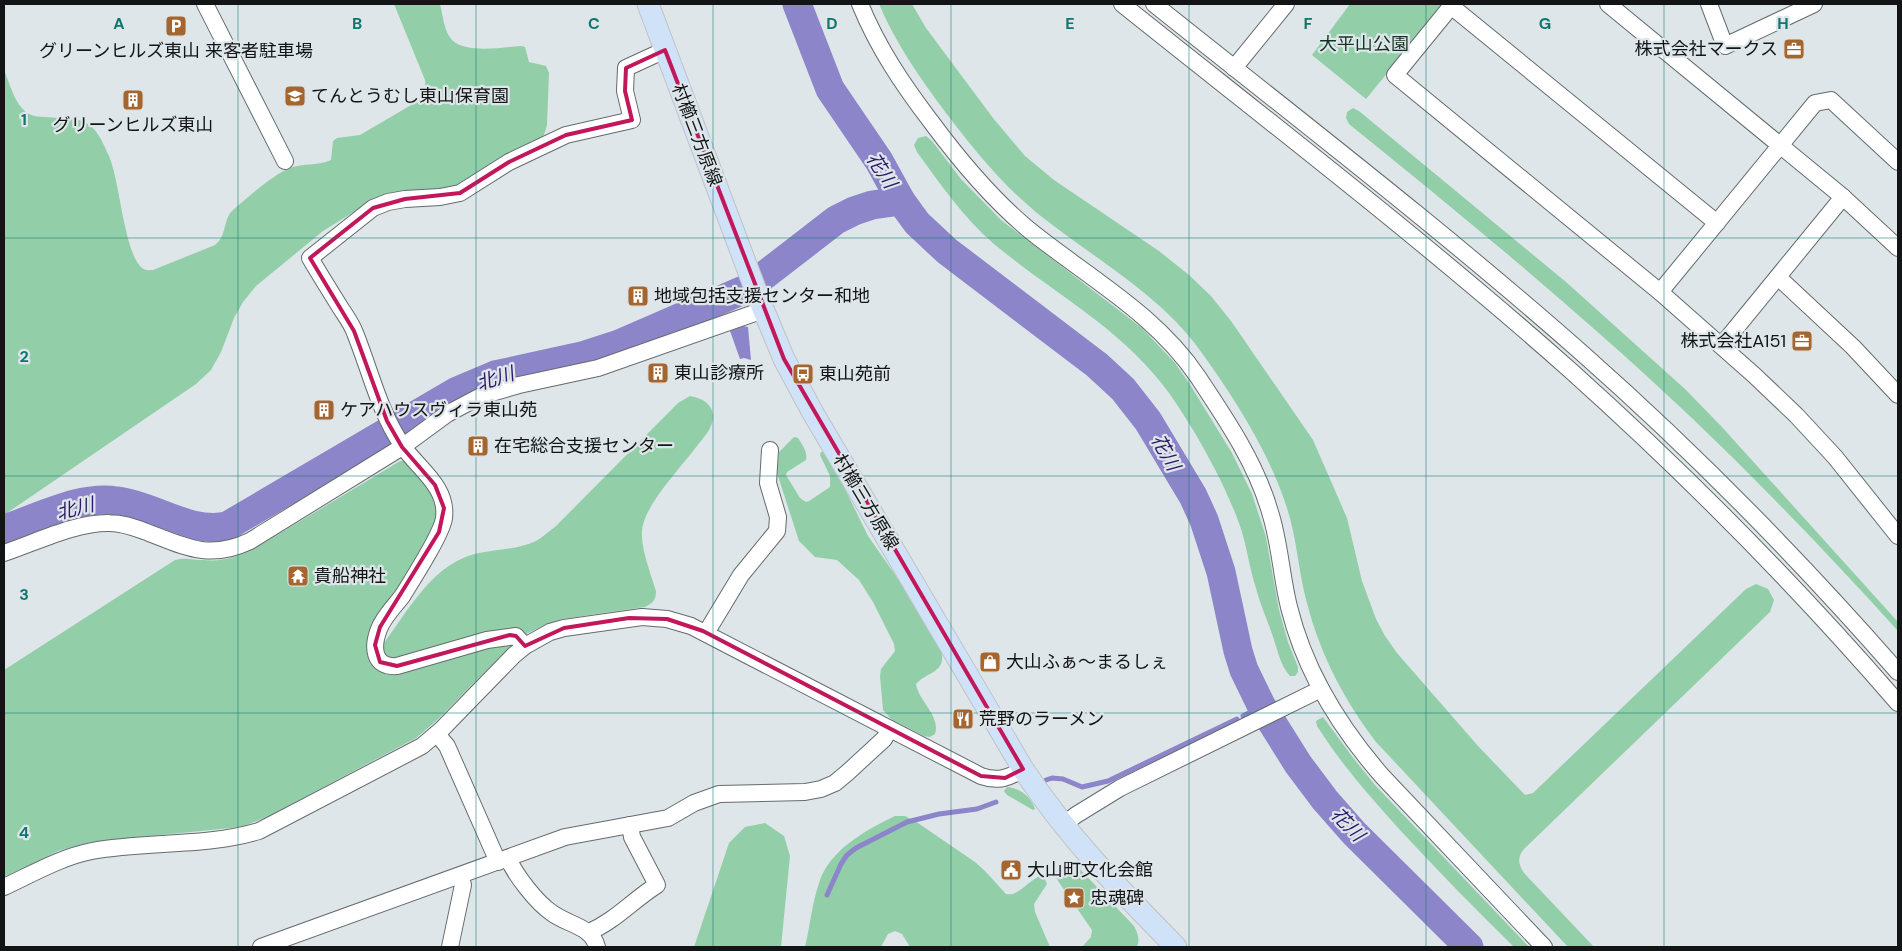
<svg xmlns="http://www.w3.org/2000/svg" width="1902" height="951" font-family="'DM Sans','Noto Sans JP',sans-serif">
	<rect width="100%" height="100%" fill="#dee6e9"/>
	<g fill="#92cfa9">
		<path d="M394,4h46c3,11 4,28 12,36 14,14 51,7 69,6l4,1 4,15 17,4 3,7 -2,52 -3,10 -9,8 -77,44 -93,18 -42,26 -67,55 -13,16 -9,16 -13,34 -10,18 -15,14 -192,131v-445c6,14 10,33 23,43 5,3 12,4 18,4 40,3 47,-1 64,39 11,25 15,97 33,112 4,3 7,2 11,2l62,-25c13,-10 7,-26 19,-36 14,-12 40,-35 56,-41 13,-5 29,-2 41,-8l2,-19 4,-3 23,-3 58,-34c7,-6 8,-11 7,-21z"/>
		<path d="M879,4h33l14,24 67,90 32,38 29,24 105,71 30,24 22,21 20,25 82,119 34,78 15,63 14,38 9,17 12,17 81,93 47,49 8,-2 213,-204 10,-5 12,5 6,11 -4,12 -246,237c-7,9 -6,14 0,24l70,74h-26l-192,-205c-32,-42 -56,-88 -69,-139 -9,-32 -10,-66 -21,-98 -18,-55 -53,-109 -87,-156 -39,-54 -105,-91 -157,-132 -38,-30 -67,-66 -96,-104 -26,-35 -50,-69 -67,-109z"/>
		<path d="M1350,4h94l-78,95 -54,-44z"/>
		<path d="M1353,108l6,3 207,171 119,107 36,37 177,196v9c-94,-104 -192,-204 -297,-296 -82,-73 -167,-142 -252,-211l-3,-6 1,-6z"/>
		<path d="M926,136l6,5 29,38 40,41 141,108 33,35 14,20 43,70 20,41 14,43 13,73 9,32 10,25v5l-3,4h-5c-10,-10 -13,-29 -18,-42 -5,-15 -12,-30 -16,-46 -7,-21 -9,-42 -16,-62 -15,-43 -45,-96 -71,-133 -47,-65 -115,-99 -175,-149 -30,-26 -54,-60 -77,-92l-3,-7 4,-7z"/>
		<path d="M690,396c11,2 23,7 23,21 0,11 -10,21 -16,29 -15,20 -49,56 -54,79 -5,17 8,49 13,66 0,9 -3,12 -11,16l-83,12 -15,5 -23,11 -127,26 -13,-3 -3,-11c22,-29 46,-73 80,-88 23,-11 52,-7 75,-18 7,-4 13,-10 19,-14l123,-124z"/>
		<path d="M794,437l4,1c4,6 10,14 8,22l-19,12 -1,3 14,23 6,4 3,-1 21,-14v-11l-10,-21 1,-3h2l20,33 25,51 35,50 38,64c6,23 -13,21 -25,34 3,18 25,32 19,50l-5,3 -6,-1 -33,-17 -8,-9 -3,-34 1,-7 14,-18 -1,-7 -21,-42 -14,-22 -22,-20 -22,-3 -16,-16 -22,-68 2,-21z"/>
		<path d="M400,461h7l25,27 8,20 -5,22 -54,86 -4,50 111,-21 24,-1 -1,2 -76,76 -19,16 -149,79 -23,9 -13,2 -140,14 -33,9 -54,26v-207l171,-110c11,-3 18,0 28,0 19,2 34,-3 51,-11z"/>
		<path d="M1323,717l31,42 21,26 154,162h-15c-39,-38 -77,-77 -114,-117 -30,-33 -59,-66 -83,-104l-1,-5z"/>
		<path d="M1007,787c13,1 24,10 28,22l-2,1 -26,-15 -3,-4z"/>
		<path d="M895,816h10l10,5 60,41 10,9 21,23c12,3 23,-14 34,-18l5,3 2,5 -13,20 1,8 15,35h-140l-8,-13 -7,-3 -7,3 -7,13h-76c5,-21 7,-44 14,-64 10,-33 47,-53 76,-67z"/>
		<path d="M765,823l19,13 6,20 -9,91h-87l35,-104 16,-16z"/>
		<path d="M1071,863l6,3 57,60c4,8 6,13 3,21h-55l9,-10 1,-7 -34,-49 -3,-7 4,-6z"/>
	</g>
	<path fill="#8c85c9" d="M743,326l5,1 3,33 -7,-2 -4,1 -10,-28z"/>
	<g fill="none" stroke-linecap="round" stroke-linejoin="round">
		<g stroke="#8c85c9" stroke-width="5">
			<path d="M1243,716l19,-10"/>
			<path d="M1046,780l6,-2 11,1 19,8 26,-6 129,-62"/>
			<path d="M827,895l14,-31 6,-9 9,-7 51,-26 32,-8 38,-5 19,-7"/>
		</g>
		<g stroke="#8c85c9" stroke-width="29">
			<path d="M797,4l33,85 49,72 22,40 16,22 30,28 150,114 26,24 25,32 45,75 11,24 17,52 17,79 6,19 17,35 37,59 27,36 29,33 115,114"/>
			<path d="M4,529c35,-11 75,-34 113,-28 38,5 72,33 110,25l230,-135 38,-16 87,-19 37,-12 129,-56 88,-68 18,-9 18,-6 29,-4"/>
		</g>
		<g stroke="#656b6e" stroke-width="18">
			<g id="minor">
				<path d="M205,4l80,157"/>
				<path d="M860,4c18,44 43,81 72,119 29,39 59,75 96,106 59,48 127,84 170,148 28,42 58,86 72,135 10,31 11,63 19,95 16,65 51,121 94,170l161,170"/>
				<path d="M1122,4c150,120 304,238 448,366 116,104 226,215 328,333"/>
				<path d="M1154,4c144,115 291,228 429,350 112,99 217,206 315,318"/>
				<path d="M1453,4l-58,71 265,217 94,83 42,40 39,42 63,79"/>
				<path d="M1608,4l235,193 55,51"/>
				<path d="M1709,4l16,42 89,-42"/>
				<path d="M1451,6l266,217"/>
				<path d="M1234,68l52,-64"/>
				<path d="M1778,277l75,70 45,48"/>
				<path d="M1660,292l155,-189 16,-3 67,62"/>
				<path d="M1722,345l121,-148"/>
				<path d="M4,553c33,-11 72,-31 106,-30 12,0 23,4 34,8 40,15 64,30 106,10l152,-94 45,-33 34,-18 38,-11 79,-17 165,-58"/>
				<path d="M706,633l35,-58 36,-44 1,-14 -10,-34 2,-33"/>
				<path d="M525,646l-9,-10 -29,4 -90,26c-24,2 -25,-19 -18,-37 5,-13 16,-23 24,-34 9,-15 39,-61 41,-77 4,-32 -27,-50 -42,-73 -23,-34 -32,-75 -47,-112 -3,-9 -10,-18 -15,-26 -10,-16 -20,-32 -30,-49l63,-50 15,-6 17,-3 35,-2 20,-4 49,-31 57,-27 66,-15 -7,-29 1,-23 39,-18"/>
				<path d="M437,734l10,12 51,116"/>
				<path d="M1063,825l13,-10 44,-27 201,-99"/>
				<path d="M508,858c7,17 29,45 44,55 16,12 40,13 45,34"/>
				<path d="M4,887c28,-13 57,-30 88,-36 55,-10 114,-4 167,-20l163,-85 20,-17 72,-74 11,-9 25,-14 14,-4 78,-11 25,2 24,7 290,150c17,6 28,2 42,-7"/>
				<path d="M589,932c26,-11 44,-32 68,-47l-25,-48 -2,-12"/>
				<path d="M261,947l304,-110 103,-19 26,-15 25,-9 86,-2 16,-3 14,-6 12,-10 37,-34 6,-10"/>
				<path d="M450,947l13,-62 -3,-9"/>
			</g>
		</g>
		<g stroke="#c1c2c2" stroke-width="23">
			<path id="major" d="M648,4l111,295 25,60 29,54 210,356c45,68 96,120 153,178"/>
		</g>
		<use href="#minor" stroke="#fff" stroke-width="16"/>
		<use href="#major" stroke="#d0e2f8" stroke-width="21"/>
	</g>
	<path fill="none" stroke="#c2185b" stroke-width="4" stroke-linejoin="round" d="M665,50l119,309 239,410 -18,9 -24,-2 -278,-145 -36,-12 -38,-1 -65,10 -39,18 -9,-10 -6,-1 -113,31 -17,-4 -5,-17 5,-18 59,-95 5,-24 -9,-23 -33,-38 -15,-26 -33,-90 -44,-73 63,-50 32,-9 55,-6 49,-31 57,-27 66,-15 -7,-29 1,-23z"/>
	<path fill="none" stroke="#0f766e" stroke-width="1" stroke-opacity="0.55" d="M238,4v943M476,4v943M713,4v943M951,4v943M1189,4v943M1426,4v943M1664,4v943M4,238h1894M4,476h1894M4,713h1894"/>
	<defs>
		<g id="parking-square" transform="scale(1.125)"><rect x="-9" y="-9" width="18" height="18" rx="4" fill="#a5652f" stroke="#dee6e9"/><path d="M-3.5-5.5H1a3.5 3.5 0 0 1 0 7H-1V5.5H-3.5ZM-1-3.4V-.6H.8a1.4 1.4 0 0 0 0-2.8Z" fill="#fff"/></g>
		<g id="office-square" transform="scale(1.125)"><rect x="-9" y="-9" width="18" height="18" rx="4" fill="#a5652f" stroke="#dee6e9"/><path d="M-6-3h4V-5.5h4V-3h4V5H-6ZM-1-4.5V-3h2v-1.5ZM-6 0V1H6V0Z" fill="#fff"/></g>
		<g id="school-square" transform="scale(1.125)"><rect x="-9" y="-9" width="18" height="18" rx="4" fill="#a5652f" stroke="#dee6e9"/><path d="M0-5L7-2L0 1L-7-2ZM-4 1L0 2.5L4 1V4Q0 6-4 4Z" fill="#fff"/></g>
		<g id="building-square" transform="scale(1.125)"><rect x="-9" y="-9" width="18" height="18" rx="4" fill="#a5652f" stroke="#dee6e9"/><path d="M-4-6H4V6H1V3H-1V6H-4ZM-2.5-4.3h1.7v1.8h-1.7ZM.8-4.3h1.7v1.8H.8ZM-2.5-1h1.7V.8h-1.7ZM.8-1h1.7V.8H.8Z" fill="#fff"/></g>
		<g id="bus-square" transform="scale(1.125)"><rect x="-9" y="-9" width="18" height="18" rx="4" fill="#a5652f" stroke="#dee6e9"/><path d="M-5-6H5V4H4V6H2V4H-2V6H-4V4H-5ZM-3.5-4V0h7V-4ZM-3.5 1.2v1.5H-2V1.2ZM2 1.2v1.5H3.5V1.2Z" fill="#fff"/></g>
		<g id="temple-square" transform="scale(1.125)"><rect x="-9" y="-9" width="18" height="18" rx="4" fill="#a5652f" stroke="#dee6e9"/><path d="M0-6L5-2H3V0L6.5 2.5H4V6H1.5V3h-3V6H-4V2.5H-6.5L-3 0V-2H-5Z" fill="#fff"/></g>
		<g id="shop-square" transform="scale(1.125)"><rect x="-9" y="-9" width="18" height="18" rx="4" fill="#a5652f" stroke="#dee6e9"/><path d="M-5-2.5h2.3a2.7 3.5 0 0 1 5.4 0H5L5.5 6h-11ZM-1.5-2.5h3a1.5 2.3 0 0 0-3 0Z" fill="#fff"/></g>
		<g id="restaurant-square" transform="scale(1.125)"><rect x="-9" y="-9" width="18" height="18" rx="4" fill="#a5652f" stroke="#dee6e9"/><path d="M-5-6h1v4h1v-4h1v4h1v-4h1v5L-1.5 .5V6h-2V.5L-5-1ZM5-6V6H3V1.5H1.5Q1.5-4 5-6Z" fill="#fff"/></g>
		<g id="civic-square" transform="scale(1.125)"><rect x="-9" y="-9" width="18" height="18" rx="4" fill="#a5652f" stroke="#dee6e9"/><path d="M-.6-6.5H3V-4.5H.6V-3L4-1V1h2V6H-6V1h2V-1L-.6-3ZM-1.2 2.5V6h2.4V2.5Z" fill="#fff"/></g>
		<g id="sight-square" transform="scale(1.125)"><rect x="-9" y="-9" width="18" height="18" rx="4" fill="#a5652f" stroke="#dee6e9"/><path d="M0-6L1.8-2.2L6-1.7L2.9 1.2L3.7 5.4L0 3.3L-3.7 5.4L-2.9 1.2L-6-1.7L-1.8-2.2Z" fill="#fff"/></g>
	</defs>
	<g fill-rule="evenodd">
		<use href="#parking-square" x="176" y="26"/>
		<use href="#office-square" x="1794" y="49"/>
		<use href="#school-square" x="295" y="96"/>
		<use href="#building-square" x="133" y="100"/>
		<use href="#building-square" x="638" y="296"/>
		<use href="#office-square" x="1802" y="341"/>
		<use href="#building-square" x="658" y="373"/>
		<use href="#bus-square" x="803" y="374"/>
		<use href="#building-square" x="324" y="410"/>
		<use href="#building-square" x="478" y="446"/>
		<use href="#temple-square" x="298" y="576"/>
		<use href="#shop-square" x="990" y="662"/>
		<use href="#restaurant-square" x="963" y="719"/>
		<use href="#civic-square" x="1011" y="870"/>
		<use href="#sight-square" x="1074" y="898"/>
	</g>
	<g text-anchor="middle" stroke-width="4.5" stroke-linejoin="round" paint-order="stroke">
		<g font-size="18" fill="#113220" stroke="#dee6e9">
			<text x="1364" y="50">大平山公園</text>
		</g>
		<g font-size="18" fill="#121415" stroke="#dee6e9" text-anchor="start">
			<text x="1778" y="55" text-anchor="end">株式会社マークス</text>
			<text x="176" y="57" text-anchor="middle">グリーンヒルズ東山 来客者駐車場</text>
			<text x="311" y="102">てんとうむし東山保育園</text>
			<text x="133" y="131" text-anchor="middle">グリーンヒルズ東山</text>
			<text x="654" y="302">地域包括支援センター和地</text>
			<text x="1786" y="347" text-anchor="end">株式会社A151</text>
			<text x="674" y="379">東山診療所</text>
			<text x="819" y="380">東山苑前</text>
			<text x="340" y="416">ケアハウスヴィラ東山苑</text>
			<text x="494" y="452">在宅総合支援センター</text>
			<text x="314" y="582">貴船神社</text>
			<text x="1006" y="668">大山ふぁ～まるしぇ</text>
			<text x="979" y="725">荒野のラーメン</text>
			<text x="1027" y="876">大山町文化会館</text>
			<text x="1090" y="904">忠魂碑</text>
		</g>
		<g font-size="18" fill="#121415" stroke="#dee6e9">
			<text transform="translate(697 135) rotate(69)" y="6">村櫛三方原線</text>
			<text transform="translate(866 502) rotate(59)" y="6">村櫛三方原線</text>
		</g>
		<g font-size="19" font-style="italic" fill="#2e1869" stroke="#dee6e9">
			<text transform="translate(882 170) rotate(57)" y="7">花川</text>
			<text transform="translate(495 378) rotate(-18)" y="7">北川</text>
			<text transform="translate(1166 452) rotate(61)" y="7">花川</text>
			<text transform="translate(75 508) rotate(-14)" y="7">北川</text>
			<text transform="translate(1348 824) rotate(46)" y="7">花川</text>
		</g>
	</g>
	<g font-size="16" text-anchor="middle" font-weight="bold" fill="#0f766e" stroke="#dee6e9" stroke-width="4.5" stroke-linejoin="round" paint-order="stroke">
		<text x="119" y="29">A</text>
		<text x="357" y="29">B</text>
		<text x="594" y="29">C</text>
		<text x="832" y="29">D</text>
		<text x="1070" y="29">E</text>
		<text x="1308" y="29">F</text>
		<text x="1545" y="29">G</text>
		<text x="1783" y="29">H</text>
		<text x="24" y="125">1</text>
		<text x="24" y="362">2</text>
		<text x="24" y="600">3</text>
		<text x="24" y="838">4</text>
	</g>
	<rect width="1902" height="951" fill="none" stroke="#121415" stroke-width="10"/>
</svg>
